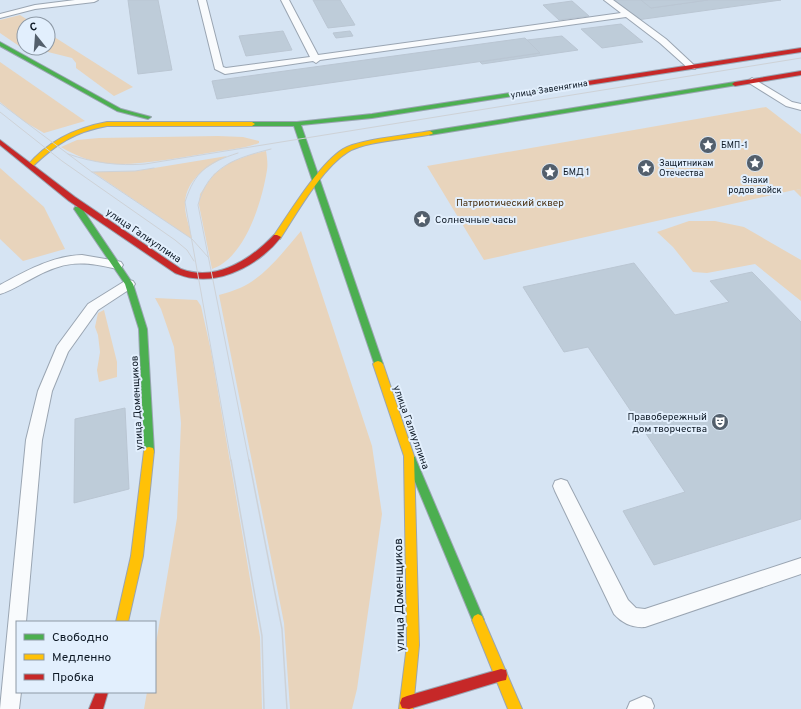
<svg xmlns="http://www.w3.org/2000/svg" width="801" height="709" font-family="Overpass,sans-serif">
	<rect width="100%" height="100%" fill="#d6e4f3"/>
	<g fill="#e8d4bc">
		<path d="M20,15l14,9h-10v24h24v-15l85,54 -19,9 -38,-28v-5l-4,-5 -24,-6 -26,-4 -22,-15v-13z"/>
		<path d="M0,62l85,59 -41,12 -19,-11 -25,-20z"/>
		<path d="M766,107l35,27v55l-5,1 5,-1v8l-7,-7 -310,70 -57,-94z"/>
		<path d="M218,136l25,1 16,4v2c-16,6 -34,7 -51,10 -31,5 -74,14 -104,10 -15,-2 -30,-8 -43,-16l16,-7 22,-2z"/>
		<path d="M266,151c1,6 2,13 1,19 -5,32 -22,88 -55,99l-13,-64 1,-11 14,-20 17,-12 22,-8z"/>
		<path d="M227,156c-19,10 -40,22 -42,46 -1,11 5,26 7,37l-99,-67 43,-1z"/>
		<path d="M0,168l44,39 21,42 -42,12 -23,-22z"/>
		<path d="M689,221h26l29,6 57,33v41l-46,-37 -48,9 -14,-1 -20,-25 -16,-15z"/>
		<path d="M301,231l71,215 10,68 -25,175 -5,20h-62l-6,-86 -65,-328c7,-2 14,-4 21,-7 26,-12 43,-36 61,-57z"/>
		<path d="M155,298l42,2 4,6 10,45 49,286 2,72h-118l3,-17h8v-43l22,-131 4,-95 -7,-76 -13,-38z"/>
		<path d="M104,310l13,52v15l-18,5 -2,-12 3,-18 -2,-17 -3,-8 3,-14z"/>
	</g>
	<g fill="#beccd9" stroke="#bac6d3">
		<path d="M128,0h30l14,70 -34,4z"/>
		<path d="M313,0h27l15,25 -27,3z"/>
		<path d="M611,0h30l10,8 57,-8h73l-144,20z"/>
		<path d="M641,0h67l-57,8z"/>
		<path d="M572,1l17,15 -30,4 -16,-15z"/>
		<path d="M621,24l22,18 -41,6 -21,-19z"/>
		<path d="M283,31l9,19 -46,6 -7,-20z"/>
		<path d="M350,31l3,5 -17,2 -3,-5z"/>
		<path d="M562,36l16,14 -96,14 -2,-2 60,-9 -13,-13z"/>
		<path d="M525,38l15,15 -323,46 -5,-18z"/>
		<path d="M634,263l41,52 54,-13 -19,-21 42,-9 49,50v197l-147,46 -31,-54 62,-19 -97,-145 -24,5 -41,-65z"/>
		<path d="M125,408l4,81 -55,14 1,-84z"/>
	</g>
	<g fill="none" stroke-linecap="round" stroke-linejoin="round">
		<g stroke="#9aa5b2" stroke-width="2">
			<g id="lane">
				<path d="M75,0h23l-4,2 -59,7 -35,9v-4l35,-9z"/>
				<path d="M198,0h8l17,67 3,1 84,-11 -29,-57h8l29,55 303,-42 -17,-13h9l53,39 30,28 -1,2h-6l-29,-26 -34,-26 -306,43 -4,3 -3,-2 -88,13 -10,-5z"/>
				<path d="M752,78l40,24 9,2v6l-15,-4 -37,-23 -1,-2z"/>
				<path d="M82,255l35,6 4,1 2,3 -2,3 -4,1c-37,-9 -53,-8 -86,10 -10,5 -20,12 -31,15v-9c26,-14 52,-29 82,-30z"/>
				<path d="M129,280l4,1 2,3 -2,3 -35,23 -30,42 -16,39 -10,49 -16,182h-9v70h4l-2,17h-19l26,-269 12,-49 19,-45 31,-42 37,-23z"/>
				<path d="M561,479l6,2 61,119 8,8 9,1 156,-51v16l-156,53c-12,1 -23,-4 -31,-13l-59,-123 -2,-5 2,-5z"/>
				<path d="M644,696l7,3 3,7 -1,3h-26l3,-7z"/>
			</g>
		</g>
		<g stroke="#9aa5b2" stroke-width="2">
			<g id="fast">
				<path d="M0,42l121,67 30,8 -3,2 -31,-8 -117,-65z"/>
				<path d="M735,82l2,1v2l-307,50 -3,-2 3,-2z"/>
				<path d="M543,88l2,1v2l-173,27 -71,7 82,239 -2,2h-6l-81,-240h-42l-3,-2 3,-2h45l75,-8z"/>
				<path d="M75,207h6l52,77 14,45 7,122 -1,3 -4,1 -4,-1 -1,-3 -5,-122 -14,-45 -51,-75z"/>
				<path d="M411,456l4,1 1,3 68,160 -2,4 -4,2 -4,-2 -68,-164 1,-3z"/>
			</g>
		</g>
		<g stroke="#9aa5b2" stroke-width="2">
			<g id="slow">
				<path d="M107,122h145l3,2 -3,2h-145c-33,6 -51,18 -75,41l-2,1 -3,-2c21,-25 48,-38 80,-44z"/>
				<path d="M430,131l3,2 -1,1c-21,5 -67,7 -84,18 -26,16 -51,61 -68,87h-6l-1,-2c17,-25 46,-73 70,-88 17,-10 66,-14 87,-18z"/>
				<path d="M378,361l3,1 2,2 31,92 5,189 -6,64h-14l8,-64 -3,-189 -31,-92 2,-2z"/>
				<path d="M149,447l4,1 1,3 -11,105 -15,66h-12l15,-66 13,-105 1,-3z"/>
				<path d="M478,614l4,2 40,93h-14l-36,-89 2,-4z"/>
			</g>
		</g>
		<g stroke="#9aa5b2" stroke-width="2">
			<g id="jam">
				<path d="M801,48v4l-258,40 -3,-2 3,-2z"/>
				<path d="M801,71v4l-66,11 -3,-2 3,-2z"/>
				<path d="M0,140l75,57 106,72c35,13 69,-9 93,-34h3l4,2c-19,25 -56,46 -88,41 -6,0 -12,-3 -18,-5l-106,-72 -69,-56z"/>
				<path d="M501,669l5,1 1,5 -1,5 -5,1 -92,28 -7,-1 -2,-5 2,-5 5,-2z"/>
				<path d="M96,692h12l-5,17h-14z"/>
			</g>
		</g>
		<use href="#lane" fill="#f9fbfd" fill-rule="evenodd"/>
		<use href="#fast" fill="#4caf50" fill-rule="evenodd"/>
		<use href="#slow" fill="#ffc107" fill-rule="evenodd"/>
		<use href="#jam" fill="#c62828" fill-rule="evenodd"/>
		<g stroke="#ced2d7" stroke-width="1">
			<path d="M0,103l92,69 100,67 16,18"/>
			<path d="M0,112l62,49 113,79 12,10 7,11"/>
			<path d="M68,154c26,9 50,12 77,10l656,-106"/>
			<path d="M92,172l43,-1 19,-3"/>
			<path d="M231,461l-46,-259c10,-31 22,-39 53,-49"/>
			<path d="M249,461l-51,-256c10,-39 38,-47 73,-56"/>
		</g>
		<g stroke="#ced2d7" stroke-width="1.5">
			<path d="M231,460l31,176 2,73"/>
			<path d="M249,460l33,169 5,80"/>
		</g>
	</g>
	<defs>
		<g id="sight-disc" transform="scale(0.9)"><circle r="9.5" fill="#535f6c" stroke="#e2effd"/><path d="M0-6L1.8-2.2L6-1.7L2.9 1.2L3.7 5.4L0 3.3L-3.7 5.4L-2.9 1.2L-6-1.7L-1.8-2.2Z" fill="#fff"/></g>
		<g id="theatre-disc" transform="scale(0.9)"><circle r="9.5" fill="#535f6c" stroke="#e2effd"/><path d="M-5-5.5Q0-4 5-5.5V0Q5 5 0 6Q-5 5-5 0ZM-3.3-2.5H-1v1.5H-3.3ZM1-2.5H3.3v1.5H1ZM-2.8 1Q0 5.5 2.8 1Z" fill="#fff"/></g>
	</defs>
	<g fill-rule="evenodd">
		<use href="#sight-disc" x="708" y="145"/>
		<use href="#sight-disc" x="755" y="163"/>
		<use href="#sight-disc" x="646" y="168"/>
		<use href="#sight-disc" x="550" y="172"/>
		<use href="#sight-disc" x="422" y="219"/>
		<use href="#theatre-disc" x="720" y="422"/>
	</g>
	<g text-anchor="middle" stroke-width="4" stroke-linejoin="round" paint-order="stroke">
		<g font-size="9" fill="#0d1824" stroke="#e2effd">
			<text transform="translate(549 89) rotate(-9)" y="3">улица Завенягина</text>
		</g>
		<g font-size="9" fill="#0d1824" stroke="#e2effd" text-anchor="start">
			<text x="721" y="148">БМП-1</text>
			<text x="659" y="166">Защитникам<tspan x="659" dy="10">Отечества</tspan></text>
			<text x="563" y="175">БМД 1</text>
			<text x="755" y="183" text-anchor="middle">Знаки<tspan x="755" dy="10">родов войск</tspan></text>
		</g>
		<g font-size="10" fill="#4c3415" stroke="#e2effd">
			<text x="510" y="206">Патриотический сквер</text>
		</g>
		<g font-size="10" fill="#0d1824" stroke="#e2effd" text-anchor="start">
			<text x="435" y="223">Солнечные часы</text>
			<text x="707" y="420" text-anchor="end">Правобережный<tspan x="707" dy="12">дом творчества</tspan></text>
		</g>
		<g font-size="10" fill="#0d1824" stroke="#e2effd">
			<text transform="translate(144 235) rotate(34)" y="4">улица Галиуллина</text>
			<text transform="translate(136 403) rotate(-93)" y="4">улица Доменщиков</text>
			<text transform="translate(412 427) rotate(70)" y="4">улица Галиуллина</text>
		</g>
		<g font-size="12" fill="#0d1824" stroke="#e2effd">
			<text transform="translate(399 595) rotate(-91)" y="4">улица Доменщиков</text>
		</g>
	</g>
	<rect x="16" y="621" width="140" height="72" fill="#e2effd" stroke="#8d99a6"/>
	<rect x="24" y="634" width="20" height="6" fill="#4caf50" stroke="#8d99a6"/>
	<text x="52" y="641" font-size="12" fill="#0d1824">Свободно</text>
	<rect x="24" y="654" width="20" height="6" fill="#ffc107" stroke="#8d99a6"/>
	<text x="52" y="661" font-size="12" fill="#0d1824">Медленно</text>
	<rect x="24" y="674" width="20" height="6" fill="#c62828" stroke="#8d99a6"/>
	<text x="52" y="681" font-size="12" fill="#0d1824">Пробка</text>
	<g transform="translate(36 36) rotate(343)"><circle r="19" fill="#e2effd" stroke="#8d99a6"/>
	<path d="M0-3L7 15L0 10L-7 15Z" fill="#535f6c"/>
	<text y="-6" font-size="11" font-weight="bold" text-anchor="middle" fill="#0d1824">С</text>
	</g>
</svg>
